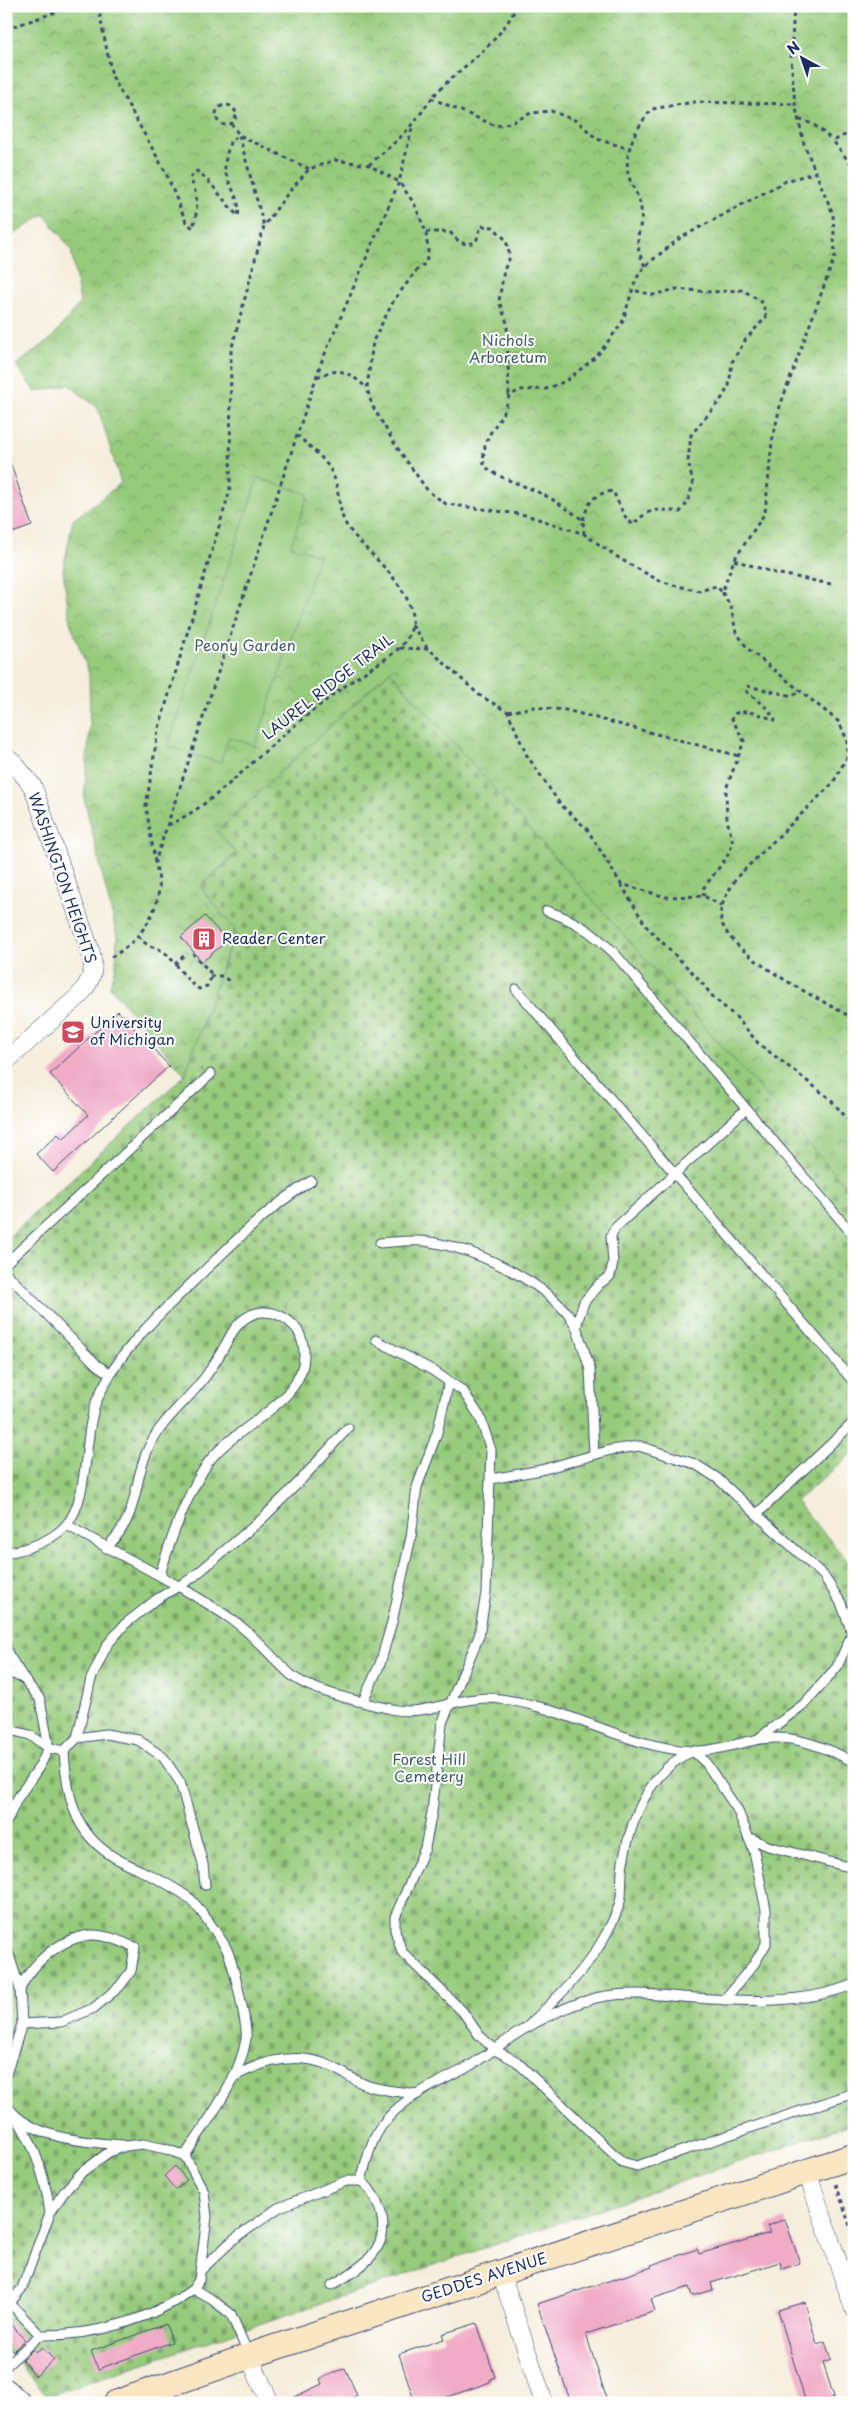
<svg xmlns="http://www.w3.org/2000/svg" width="860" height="2409" font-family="'Playpen Sans',sans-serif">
	<defs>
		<pattern id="cemetery-stones" width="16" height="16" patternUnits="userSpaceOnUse" patternTransform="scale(1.25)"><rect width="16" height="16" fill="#97cb7c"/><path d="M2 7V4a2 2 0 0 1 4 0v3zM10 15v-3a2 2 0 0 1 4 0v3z" fill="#7aa569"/></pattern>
		<pattern id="park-crowns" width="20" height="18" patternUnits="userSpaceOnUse" patternTransform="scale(1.25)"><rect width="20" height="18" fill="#97cb7c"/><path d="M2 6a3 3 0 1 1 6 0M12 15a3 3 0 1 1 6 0" fill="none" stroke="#7aa569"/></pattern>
	</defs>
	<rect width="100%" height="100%" fill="#fff"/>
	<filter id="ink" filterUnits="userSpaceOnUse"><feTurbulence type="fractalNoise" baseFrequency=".02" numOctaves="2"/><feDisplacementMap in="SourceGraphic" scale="10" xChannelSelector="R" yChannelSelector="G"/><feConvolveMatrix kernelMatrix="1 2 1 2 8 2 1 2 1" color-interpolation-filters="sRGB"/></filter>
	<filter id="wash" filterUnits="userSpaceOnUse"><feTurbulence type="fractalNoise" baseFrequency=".0096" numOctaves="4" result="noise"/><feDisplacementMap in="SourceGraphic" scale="20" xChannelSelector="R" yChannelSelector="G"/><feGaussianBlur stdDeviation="1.12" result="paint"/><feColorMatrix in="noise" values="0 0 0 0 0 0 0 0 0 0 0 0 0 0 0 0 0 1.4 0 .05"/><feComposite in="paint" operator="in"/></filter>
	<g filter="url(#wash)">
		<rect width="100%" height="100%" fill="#f6eedc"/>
		<path fill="url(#cemetery-stones)" stroke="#597d6d" d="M390,671l464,519v262l-58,49 58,67v555l-807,273 -41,-47v-1110l179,-164 50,-145 -35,-43 36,-33 -20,-23z"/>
		<path fill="url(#park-crowns)" stroke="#597d6d" d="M6,6h848v1189l-464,-524 -173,160 19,22 -36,34 35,42 -50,146 -75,-88 6,-20 1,-31 -33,-138 6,-73 -1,-52 -19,-51 -7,-52 10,-50 48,-37 -23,-75 -29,-23 -34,7 -19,-27 35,-26 29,-36 -9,-54 -27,-35 -38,26z"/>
		<path fill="#97cb7c" stroke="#597d6d" d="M258,478l50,16 -17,52 28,9 -64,191 -26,-9 -9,26 -52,-17z"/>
		<g id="blocks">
			<g fill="#f0acc7">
				<path d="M6,459h3l23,67 -26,9z"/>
				<path d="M205,916l22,25 -25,21 -21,-25z"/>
				<path d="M118,1011l51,55 -116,106 -17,-18 22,-20 5,5 25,-24 -38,-41z"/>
				<path d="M175,2166l12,14 -11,10 -12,-14z"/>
				<path d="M785,2219l15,44 -18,6 -2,-7 -69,21 2,7 -21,6 -3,-9 -38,12 4,12 -69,23 22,69h-37l-34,-99 115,-37 -1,-2 46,-16 2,5 71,-21 -3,-7z"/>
				<path d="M805,2302l12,42 8,-3 6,19 -8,3 11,34 -19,6h-9l-28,-93z"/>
				<path d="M6,2319l19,21 -12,11 -7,-8z"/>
				<path d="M477,2323l18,54 -5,2v3l-48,17 1,4h-28l-16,-49 45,-15 -2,-5z"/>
				<path d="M166,2324l6,18 -74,27 -7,-18z"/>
				<path d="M42,2347l12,13 -18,16 -14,-16 11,-11 3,3z"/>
				<path d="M345,2368l12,27 -17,8h-59l41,-19 -2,-5z"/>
			</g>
		</g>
	</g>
	<g filter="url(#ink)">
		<use href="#blocks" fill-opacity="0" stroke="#3c4c71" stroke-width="1"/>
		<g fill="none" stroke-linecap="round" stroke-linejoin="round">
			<g stroke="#3c4c71" stroke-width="11">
				<g id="service">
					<path d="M547,911c30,10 46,22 68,43l239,282"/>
					<path d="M516,989l338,393"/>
					<path d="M380,1243c16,-1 34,-4 50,-1 46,7 122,42 146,84"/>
					<path d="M6,1263l205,-189"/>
					<path d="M6,1273l91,92 13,9"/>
					<path d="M376,1340l56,30 31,21 17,26 11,33 -5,143 -7,43 -37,87 -10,89 -7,36 -30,69v13l7,22 61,60 16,23 16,15 21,11 106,101 15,4 217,-73"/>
					<path d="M594,1454l-4,-85 -14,-43 8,-24 15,-18 11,-8 3,-13 -2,-27 4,-8 131,-119"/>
					<path d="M491,1479l50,-9 70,-20 28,-4 56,18 22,14 106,97 18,28 13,35"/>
					<path d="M757,1514l97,-92"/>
					<path d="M67,1525c55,32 114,59 167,96 21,15 37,36 56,53 18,17 76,29 101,35 34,8 65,-12 98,-11 71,4 132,49 203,53 20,1 43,-7 63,-11 36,-7 68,6 99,22"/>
					<path d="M106,1548c35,-34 25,-61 42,-99 11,-25 32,-42 49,-62 13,-15 22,-30 31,-47 7,-14 18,-26 33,-28 14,-1 25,5 34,15 5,5 8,16 9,24 3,53 -69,73 -97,113 -22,34 -36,73 -47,111"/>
					<path d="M6,1553c22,-4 46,-11 61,-29 23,-27 16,-90 30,-124 21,-50 63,-86 101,-123 36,-35 70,-69 113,-96"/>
					<path d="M6,1646l2,8 16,25 16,20 9,49 -10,19 -22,32 -11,24"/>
					<path d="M6,1671l18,8"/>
					<path d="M363,1701l17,-37 12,-42 19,-85 6,-50 20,-54 12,-51"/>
					<path d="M6,1729l24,6 19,13 15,3 13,-13 14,-59 16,-34 18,-21 32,-25 35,-21 69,-58 39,-39 48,-53"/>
					<path d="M77,1738l29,-4 32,6 25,17 17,25 23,82 2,21"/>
					<path d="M758,1739l46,-35 33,-37 15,-33"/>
					<path d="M64,1751c3,50 12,89 61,112 22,11 44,20 64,35 7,5 34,43 38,52 6,13 21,76 19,89 -7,43 -39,81 -61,117"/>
					<path d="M748,1837l20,9 77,20 9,-1"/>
					<path d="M6,1946l14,43 2,35 -16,50"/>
					<path d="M20,1989c12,-26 40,-51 71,-54 14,-1 31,7 44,12l-4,24 -11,15 -26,22 -33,14 -39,2"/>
					<path d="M526,2028c28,-27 60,-57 79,-92 6,-11 14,-27 16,-39 1,-12 0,-23 2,-35 8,-43 27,-93 70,-111l13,12 31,46 17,42 12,59v34l-12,20 -30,36"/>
					<path d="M233,2077c29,-16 62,-26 95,-12 14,6 26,16 41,21 15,5 33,6 49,8"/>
					<path d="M6,2104c26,31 39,70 44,109"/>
					<path d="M13,2113c28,27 74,29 110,32"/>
					<path d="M361,2181c4,-15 7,-30 14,-44 17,-36 58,-51 91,-69 21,-12 39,-28 60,-40 23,-13 54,-28 80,-32 26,-4 51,-1 76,1 56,4 119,9 172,-13"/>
					<path d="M201,2270l33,-31 44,-31 68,-27h15c9,6 14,16 18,26 15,40 -16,60 -47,78"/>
					<path d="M193,2289l6,-9 8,-63 -3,-25 -19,-36 -19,-7 -23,-5 -17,2 -17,6 -27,20 -18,20 -14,21 -28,75 -12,15 30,32c52,1 110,-14 153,-46l18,10 20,15 18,42"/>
					<path d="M6,2366l34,-31"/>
					<path d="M167,2387l7,16"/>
				</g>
			</g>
			<g stroke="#3c4c71" stroke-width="19">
				<g id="minor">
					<path d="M6,757l8,6 19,24 57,163c6,20 2,30 -11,46l-73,65"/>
					<path d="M807,2172l47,137"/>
					<path d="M501,2273l43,130"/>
					<path d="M249,2356l21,47"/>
				</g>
			</g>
			<g stroke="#3c4c71" stroke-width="24">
				<path id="tertiary" d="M6,2390l14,13"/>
			</g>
			<g stroke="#3c4c71" stroke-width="27">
				<path id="secondary" d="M116,2403l148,-52 590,-195"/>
			</g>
			<g stroke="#3c4c71" stroke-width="3" stroke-dasharray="4 4" stroke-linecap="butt">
				<path d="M98,6l14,70 54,97 20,49 7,6c5,-20 6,-30 -3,-50l7,-7c17,13 26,30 41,45 4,-15 -10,-31 -13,-46 -1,-8 3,-20 5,-28l9,-7 25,91"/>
				<path d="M794,6l-3,53 4,45 9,40 29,70 2,42 -55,150 -8,36 -7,71 -31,47 -12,32 9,15 5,25 12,17 91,73 8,18v17l-14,26 -96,94c-7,12 -19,29 -16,43 9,37 100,79 133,99"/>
				<path d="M6,29l68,-23"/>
				<path d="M431,98l65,28 17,-4 18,-9 20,-2 26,10 20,18 33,10"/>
				<circle cx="226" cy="115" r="10"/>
				<path d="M799,120c15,2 23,11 34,21"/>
				<path d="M854,121l-9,14 -12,6 21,27"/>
				<path d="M231,123l8,12 70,34"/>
				<path d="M369,165c14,-13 32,-26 44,-42 10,-11 16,-23 26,-33 30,-30 57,-43 78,-84"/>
				<path d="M426,232h24c8,10 13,14 26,10l5,-16 12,1 13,13 4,17 -6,13 -5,31 8,22 2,73"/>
				<path d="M645,266c-4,-8 -8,-17 -7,-26 0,-10 5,-18 3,-31 -1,-13 -11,-24 -13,-36 -4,-24 10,-48 24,-64l42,-7 101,2"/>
				<path d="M317,377c24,-11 31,-5 50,11"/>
				<path d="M583,520c6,-19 10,-26 30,-29l11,24 9,10c16,-18 24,-16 47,-13l8,-10 5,-19 -5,-22 3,-26 31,-37 7,-12 3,-24 14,-23 20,-22 -3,-14 -20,-13 -32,2 -35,-3 -23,6 -20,-5"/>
				<path d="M584,534l-1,-14c-14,-10 -28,-20 -43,-27 -21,-10 -36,-12 -56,-27 -3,-37 18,-38 25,-70l11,-6 26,-1 20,-8 31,-25 25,-33 14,-44 9,-13 35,-28 106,-57 31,-9"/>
				<path d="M734,560l41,13 56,11"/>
				<path d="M412,625l16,24"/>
				<path d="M400,648l29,1 50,46 29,17 18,42 34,50 27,25 34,55 45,13 38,-1 18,10"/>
				<path d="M508,712l26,-5 32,3 173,46"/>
				<path d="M168,825c36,-16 64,-44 93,-70 33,-30 67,-58 104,-83 16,-11 44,-24 47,-47 4,-38 -46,-71 -65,-99 -9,-13 -7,-36 -14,-51 -6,-15 -23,-28 -35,-39"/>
				<path d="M155,862l-9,-56 12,-75 72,-241 1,-139 33,-125 24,-33 21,-24 26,-9 34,5 30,17 15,21 12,29 2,20 -2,11 -9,7 -23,30 -21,41 -6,47 5,17 24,41 32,45 18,13 80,11 58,19 38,26 36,20 15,5 27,6 16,-5 6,6"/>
				<path d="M621,884l25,42 51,51 17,21 23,20 21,25 71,55 25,28"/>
				<path d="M704,896l-2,-6 25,-33 6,-14 -6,-23 -1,-31 18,-48 -12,-22 2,-5c12,-6 29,2 41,6l-7,-11 -21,-17v-6l46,10 5,-5"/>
				<path d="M138,936c12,14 16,9 26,16 14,11 20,28 35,37l8,-3 4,-8 -1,-6 -17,-18"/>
				<path d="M111,957c25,-13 45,-39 48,-68 1,-8 -2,-19 -4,-27l166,-499 78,-181 14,-58"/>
				<path d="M175,964l12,-11"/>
				<path d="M210,976h12l7,5"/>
				<path d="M836,2184l18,54"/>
			</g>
			<use href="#service" stroke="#fff" stroke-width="9"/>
			<use href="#minor" stroke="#fff" stroke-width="18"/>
			<use href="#tertiary" stroke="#fff" stroke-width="22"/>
			<use href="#secondary" stroke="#fbe6c4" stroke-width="25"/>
		</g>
	</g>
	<defs>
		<g id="building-square" transform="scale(1.25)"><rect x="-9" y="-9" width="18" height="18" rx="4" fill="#d1495b" stroke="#fff"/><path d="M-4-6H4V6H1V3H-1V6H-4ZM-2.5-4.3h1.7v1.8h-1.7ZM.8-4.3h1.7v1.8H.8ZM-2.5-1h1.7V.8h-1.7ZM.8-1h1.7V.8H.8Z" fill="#fff"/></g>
		<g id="university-square" transform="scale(1.25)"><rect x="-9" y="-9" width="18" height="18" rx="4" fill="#d1495b" stroke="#fff"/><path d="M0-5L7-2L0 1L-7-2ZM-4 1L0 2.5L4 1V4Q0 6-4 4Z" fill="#fff"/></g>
	</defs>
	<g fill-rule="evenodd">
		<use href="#building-square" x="204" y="939"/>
		<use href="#university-square" x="73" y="1032"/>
	</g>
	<g text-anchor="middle" stroke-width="4" stroke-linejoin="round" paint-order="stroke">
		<g font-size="15" fill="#405e67" stroke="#fff">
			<text x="508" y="346">Nichols<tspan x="508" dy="17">Arboretum</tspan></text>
			<text x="245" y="651">Peony Garden</text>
			<text x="429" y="1765">Forest Hill<tspan x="429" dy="17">Cemetery</tspan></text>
		</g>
		<g font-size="15" fill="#1b2f5e" stroke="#fff">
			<text transform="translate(328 687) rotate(-38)" y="5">LAUREL RIDGE TRAIL</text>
			<text transform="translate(62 878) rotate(71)" y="5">WASHINGTON HEIGHTS</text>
			<text transform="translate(484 2278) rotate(-18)" y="5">GEDDES AVENUE</text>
		</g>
		<g font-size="15" fill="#1b2f5e" stroke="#fff" text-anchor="start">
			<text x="222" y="944">Reader Center</text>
			<text x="90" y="1028">University<tspan x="90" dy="17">of Michigan</tspan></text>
		</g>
	</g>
	<rect width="860" height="2409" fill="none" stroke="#fff" stroke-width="25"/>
	<g transform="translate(802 58) rotate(320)" stroke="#ffffff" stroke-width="4" paint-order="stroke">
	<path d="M0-4L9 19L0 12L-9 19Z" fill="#1b2f5e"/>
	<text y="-8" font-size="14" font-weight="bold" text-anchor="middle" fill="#1b2f5e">N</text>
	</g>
</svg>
